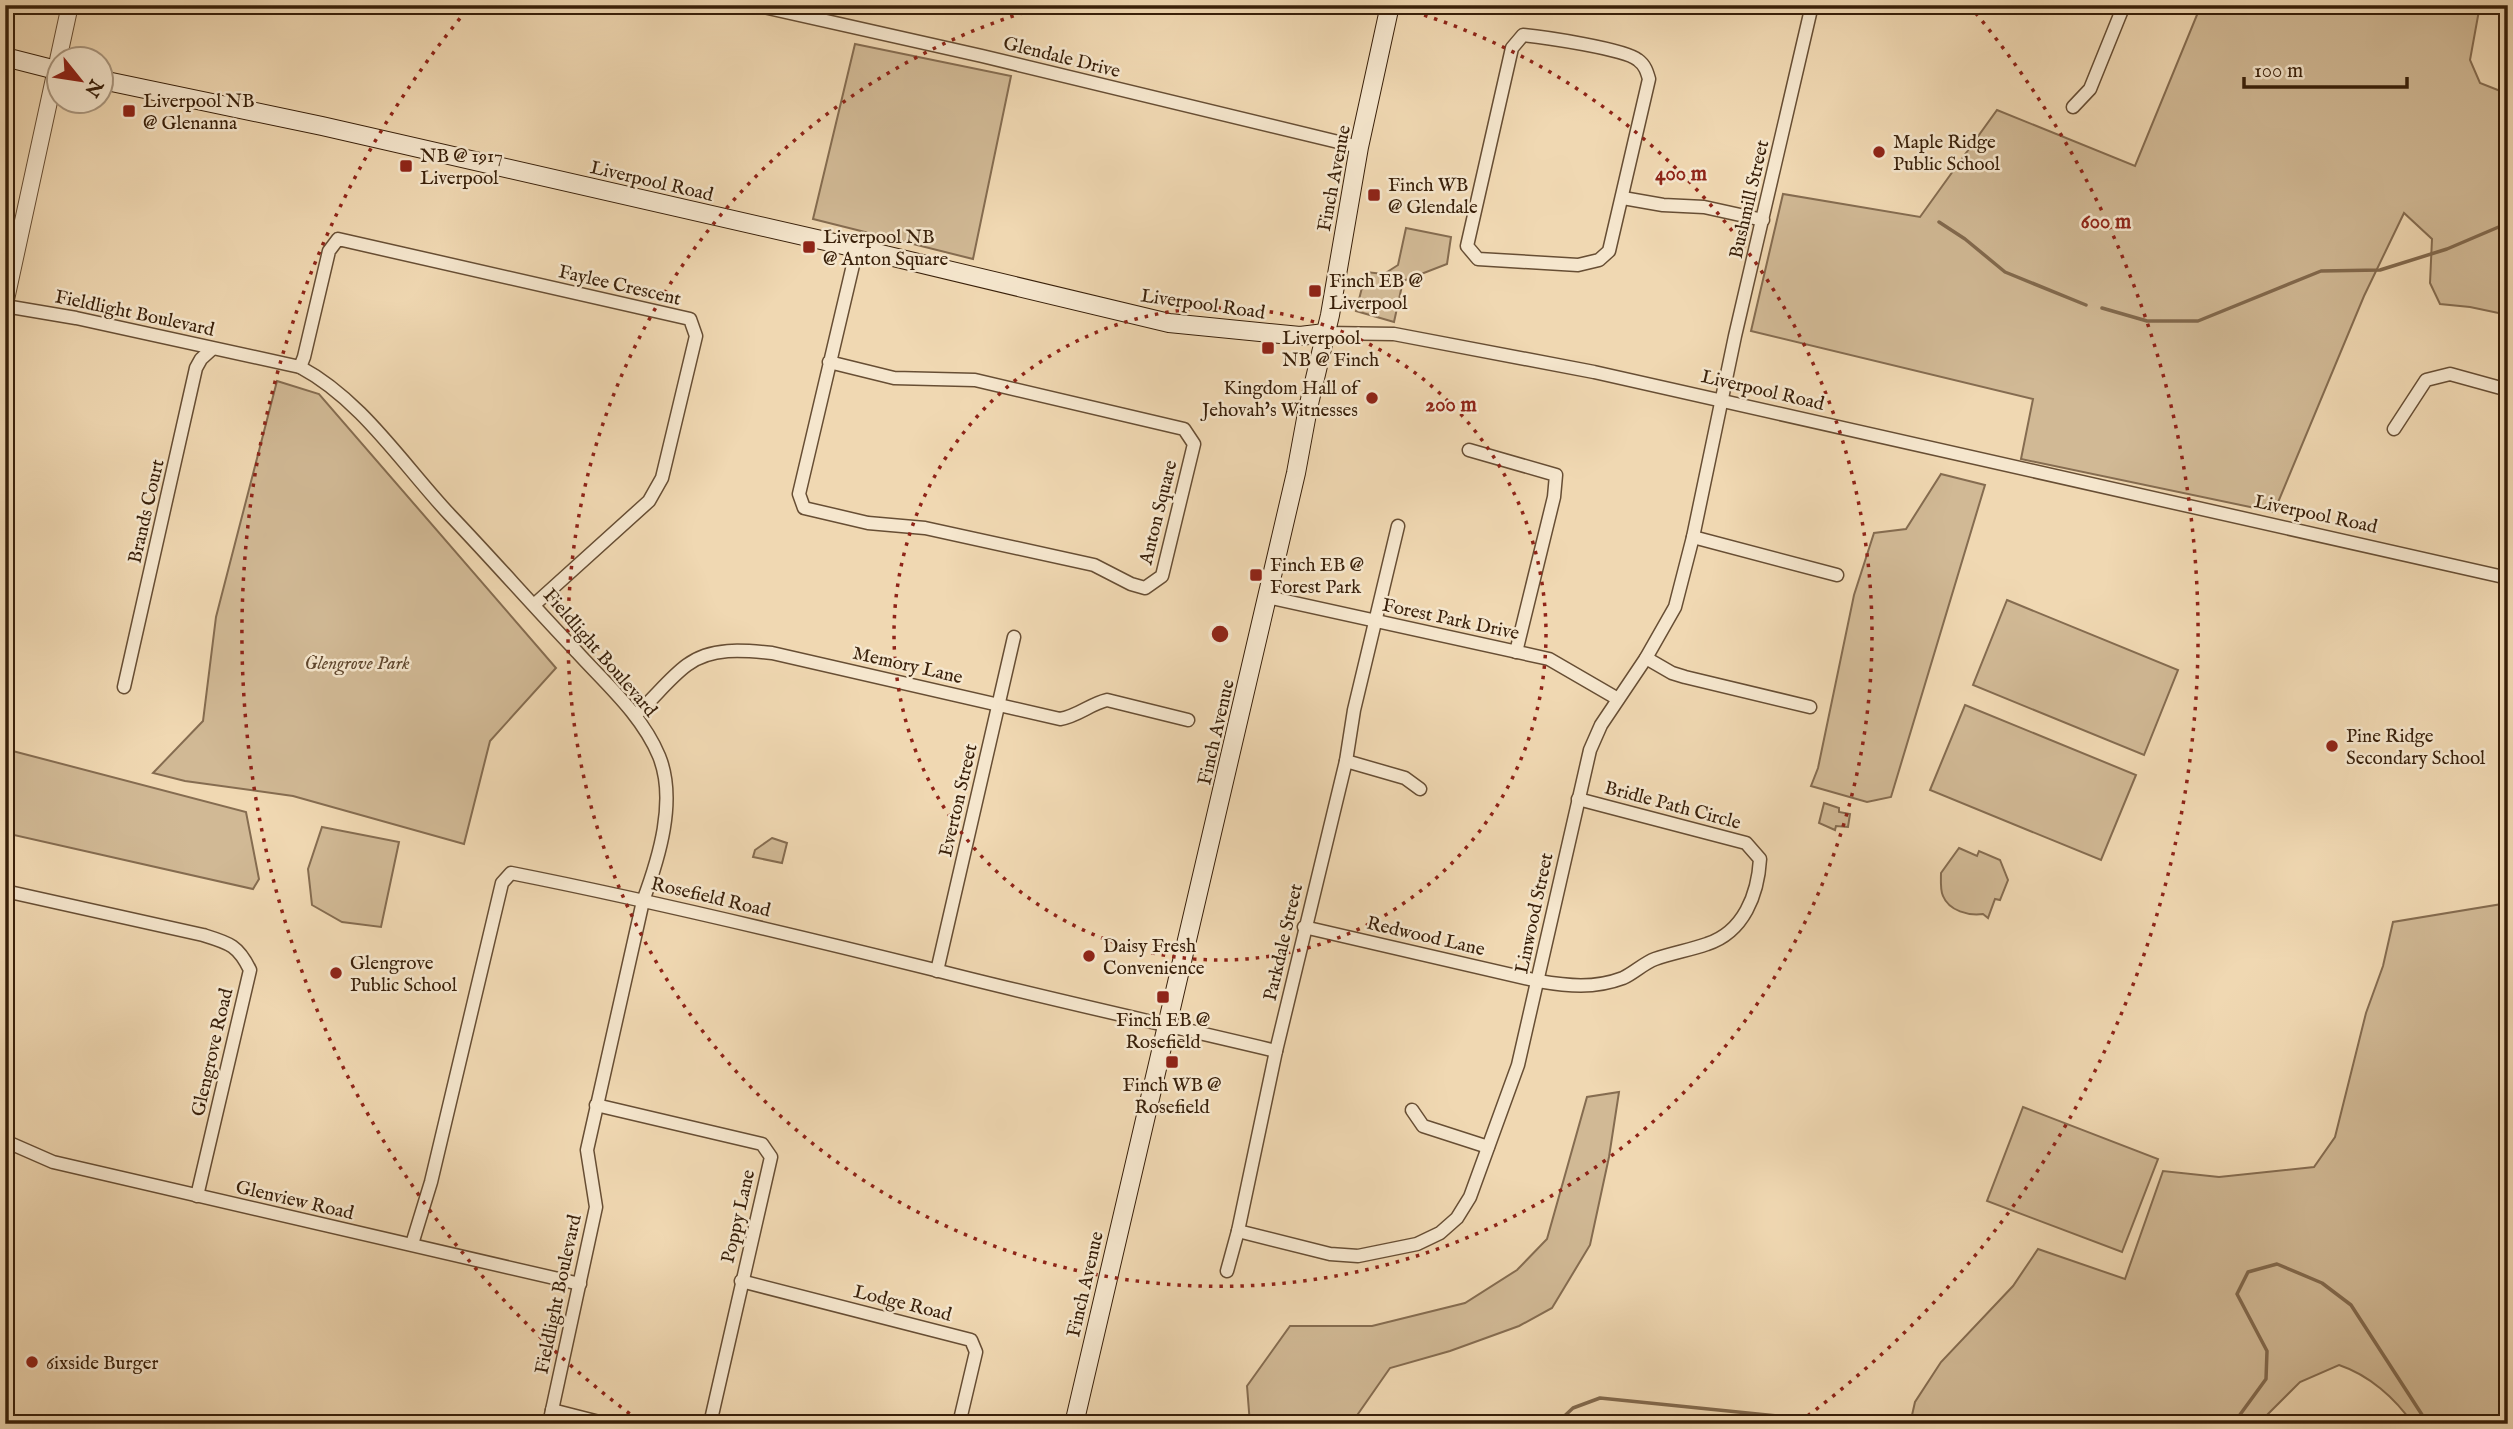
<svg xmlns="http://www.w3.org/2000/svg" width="2513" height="1429" font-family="'IM FELL English',serif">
	<rect width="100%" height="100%" fill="#f0d8b2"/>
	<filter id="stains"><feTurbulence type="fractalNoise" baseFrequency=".00286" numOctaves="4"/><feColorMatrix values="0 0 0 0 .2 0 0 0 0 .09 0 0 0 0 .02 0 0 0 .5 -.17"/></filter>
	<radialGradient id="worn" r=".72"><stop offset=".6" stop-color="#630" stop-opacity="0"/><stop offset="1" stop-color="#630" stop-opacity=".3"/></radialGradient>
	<g fill="#d1b995" stroke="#856c50" stroke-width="2">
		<path d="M2201,5h279l-10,55 10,23 28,11v221l-38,-8 -30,-3 -10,-21 2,-44 -28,-26 -40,83 -90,216 -253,-53 12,-60 -282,-68 32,-137 137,23 77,-107 138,56z"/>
		<path d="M855,44l156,32 -38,183 -160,-40z"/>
		<path d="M1406,228l45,9 -4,27 -44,17 -9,41 -38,-11 10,-39 18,2 14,-9z"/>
		<path d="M277,381l42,13 237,274 -66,73 -26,103 -171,-48 -108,-15 -32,-8 50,-52 13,-104z"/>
		<path d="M1941,474l44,11 -94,312 -24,5 -56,-16 7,-18 36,-173 20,-62 32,-4z"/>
		<path d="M2007,600l171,70 -34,85 -171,-70z"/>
		<path d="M1965,705l171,70 -35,85 -171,-70z"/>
		<path d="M5,749l241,63 13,67 -6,10 -248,-56z"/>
		<path d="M1824,803l15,5v4l11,2 -2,13 -12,-1 -1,4 -16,-7z"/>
		<path d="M322,827l77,15 -18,85 -39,-5 -30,-17 -4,-36z"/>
		<path d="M772,838l15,5 -5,20 -29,-6 2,-7z"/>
		<path d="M1959,848l18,8 2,-5 21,9 8,20 -8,20 -5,-1 -7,19 -5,-4c-14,2 -34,-3 -40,-18 -3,-6 -2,-17 -2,-23z"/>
		<path d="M2508,903v521h-95c-18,-26 -44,-49 -74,-59l-39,17 -42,42h-348l5,-22 26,-40 72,-76 25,-37 87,30 38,-108 56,6 95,-10 21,-30 31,-124 17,-47 10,-44z"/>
		<path d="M1619,1092l-10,65 -19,88 -38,63 -33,18 -69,25 -60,17 -39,56h-101l-3,-38 43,-60h82l93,-23 52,-33 30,-31 40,-142z"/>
		<path d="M2023,1107l135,52 -36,93 -135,-51z"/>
	</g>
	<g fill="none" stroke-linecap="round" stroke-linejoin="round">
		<g stroke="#82694d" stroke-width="3.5">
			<path d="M1939,222l26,17 40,33 81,33"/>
			<path d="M2102,308l45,13h51l123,-50 59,-1 67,-21 61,-26"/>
			<path d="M1556,1424l17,-16 27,-10 188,19 22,7"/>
			<path d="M2123,1424l7,-4 109,-4 27,-37 1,-28 -30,-57 11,-22 29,-8 45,19 29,22 77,119"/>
		</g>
		<g stroke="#674e34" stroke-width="15">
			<g id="minor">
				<path d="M755,5l227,51 377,91"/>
				<path d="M1523,35c21,2 102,14 115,25 7,5 9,12 11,19l-40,172 -10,9 -21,5 -100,-6 -11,-13 45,-198z"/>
				<path d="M2073,107l17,-18 34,-84"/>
				<path d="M1623,198l40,7 41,2 59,13"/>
				<path d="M5,306l71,12 224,49c62,33 103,98 150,148 43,45 84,92 127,137 29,32 65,63 82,104 18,44 0,102 -16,145l-56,249 9,57 -47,217"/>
				<path d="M1325,333l69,1 200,38 914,206"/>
				<path d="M829,362l65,16 81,2 209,49 10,15 -32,132 -17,12 -14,-4 -37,-19 -169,-37 -57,-5 -64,-15 -5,-14 58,-246"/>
				<path d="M300,367l4,-10 25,-106 9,-12 352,80 6,17 -34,142 -13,23 -114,103"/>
				<path d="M2394,429l32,-49 24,-6 58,16"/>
				<path d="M1469,450l87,25 -2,22 -38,155"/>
				<path d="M1693,537l144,38"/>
				<path d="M1267,597l282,62 69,40"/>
				<path d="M1646,658l26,15 13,4 125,30"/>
				<path d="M124,687l72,-319 5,-9 11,-10"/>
				<path d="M635,715c18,-15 33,-36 52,-50 24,-18 56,-15 85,-12l288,66c18,-3 30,-15 47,-19l81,20"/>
				<path d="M1346,761l59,17 15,11"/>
				<path d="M5,891l198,44c26,8 35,10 47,35l-53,226"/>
				<path d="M1304,927l234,54c30,5 56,8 85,-3 11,-5 21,-15 32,-19 17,-6 35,-9 52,-15 37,-12 51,-50 53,-85l-14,-16 -168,-44"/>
				<path d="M937,971l77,-334"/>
				<path d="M596,1105l166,39 9,13 -61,267"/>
				<path d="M1412,1110l11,16 65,21"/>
				<path d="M5,1141l48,21 527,122"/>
				<path d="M1238,1231l92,23 28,2 59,-12 23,-11 17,-15 13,-21 48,-132 72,-315 11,-25 45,-67 29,-51 18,-70 42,-201 77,-331"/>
				<path d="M412,1244l19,-62 71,-299 9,-10c142,28 283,62 424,97 113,29 228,54 341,81"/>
				<path d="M1227,1271l11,-40 38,-180 70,-290 8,-51 44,-184"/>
				<path d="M741,1281l230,59 5,12 -17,72"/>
				<path d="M552,1410l55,14"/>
			</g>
		</g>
		<g stroke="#674e34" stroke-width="18">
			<path id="tertiary" d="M5,304l65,-299"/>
		</g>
		<g stroke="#39200a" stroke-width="20">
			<g id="secondary">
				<path d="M5,57l55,14"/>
				<path d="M102,80l220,46 521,119 326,78 131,13 25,-3"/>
				<path d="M1074,1424l222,-951 12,-65 22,-93 29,-168 31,-142"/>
			</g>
		</g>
		<use href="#minor" stroke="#f5e6cd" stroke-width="12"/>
		<use href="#tertiary" stroke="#f5e6cd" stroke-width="16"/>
		<use href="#secondary" stroke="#f5e6cd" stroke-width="18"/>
	</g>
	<g fill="none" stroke="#8f2418" stroke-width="3.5" stroke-dasharray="3.5 7">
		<circle cx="1220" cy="634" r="326"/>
		<path d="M1394 6A652 652 0 1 1 1046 6"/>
		<path d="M638 1420A978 978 0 0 1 471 5M1969 5A978 978 0 0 1 1802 1420"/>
	</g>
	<g fill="#8f2418" stroke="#f5e6cd" stroke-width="2.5">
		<rect x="122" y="104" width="14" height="14" rx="3.5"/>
		<circle cx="1879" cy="152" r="7"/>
		<rect x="399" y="159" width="14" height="14" rx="3.5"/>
		<rect x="1367" y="188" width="14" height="14" rx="3.5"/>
		<rect x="802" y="240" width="14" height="14" rx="3.5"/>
		<rect x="1308" y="284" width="14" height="14" rx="3.5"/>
		<rect x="1261" y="341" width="14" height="14" rx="3.5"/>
		<circle cx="1372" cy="398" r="7"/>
		<rect x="1249" y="568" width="14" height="14" rx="3.5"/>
		<circle cx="2332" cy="746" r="7"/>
		<circle cx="1089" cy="956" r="7"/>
		<circle cx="336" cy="973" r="7"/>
		<rect x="1156" y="990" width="14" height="14" rx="3.5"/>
		<rect x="1165" y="1055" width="14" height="14" rx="3.5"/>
		<circle cx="32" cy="1362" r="7"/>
	</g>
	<g text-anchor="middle" stroke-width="5" stroke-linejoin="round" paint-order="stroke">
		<g font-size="19" fill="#39200a" stroke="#f5e6cd">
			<text transform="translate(1062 56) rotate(14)" y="7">Glendale Drive</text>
			<text transform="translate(1333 178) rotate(-79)" y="7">Finch Avenue</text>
			<text transform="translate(652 180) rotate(13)" y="7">Liverpool Road</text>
			<text transform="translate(1748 199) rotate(-77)" y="7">Bushmill Street</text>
			<text transform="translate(620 284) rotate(13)" y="7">Faylee Crescent</text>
			<text transform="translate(1203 303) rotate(8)" y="7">Liverpool Road</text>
			<text transform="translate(135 312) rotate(12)" y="7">Fieldlight Boulevard</text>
			<text transform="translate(1763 389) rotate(13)" y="7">Liverpool Road</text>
			<text transform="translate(145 511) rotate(-77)" y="7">Brands Court</text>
			<text transform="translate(1157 512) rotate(-76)" y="7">Anton Square</text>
			<text transform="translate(2316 513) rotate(12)" y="7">Liverpool Road</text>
			<text transform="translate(1451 618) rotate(12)" y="7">Forest Park Drive</text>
			<text transform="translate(601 652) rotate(49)" y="7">Fieldlight Boulevard</text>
			<text transform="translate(908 664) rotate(13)" y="7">Memory Lane</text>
			<text transform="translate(1215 732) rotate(-77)" y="7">Finch Avenue</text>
			<text transform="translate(957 800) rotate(-77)" y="7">Everton Street</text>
			<text transform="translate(1673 804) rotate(15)" y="7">Bridle Path Circle</text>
			<text transform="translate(711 896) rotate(13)" y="7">Rosefield Road</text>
			<text transform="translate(1533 913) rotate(-78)" y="7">Linwood Street</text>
			<text transform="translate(1426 935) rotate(13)" y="7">Redwood Lane</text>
			<text transform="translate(1282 942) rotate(-77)" y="7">Parkdale Street</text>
			<text transform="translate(211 1052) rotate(-77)" y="7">Glengrove Road</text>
			<text transform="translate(295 1199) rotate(13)" y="7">Glenview Road</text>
			<text transform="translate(737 1216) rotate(-77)" y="7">Poppy Lane</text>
			<text transform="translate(1084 1284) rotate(-77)" y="7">Finch Avenue</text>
			<text transform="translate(557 1294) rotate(-78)" y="7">Fieldlight Boulevard</text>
			<text transform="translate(903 1302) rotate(14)" y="7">Lodge Road</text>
		</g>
		<g font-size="19" fill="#39200a" stroke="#f5e6cd" text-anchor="start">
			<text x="143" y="107">Liverpool NB<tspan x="143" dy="22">@ Glenanna</tspan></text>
			<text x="1893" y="148">Maple Ridge<tspan x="1893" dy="22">Public School</tspan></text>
			<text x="420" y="162">NB @ 1917<tspan x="420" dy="22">Liverpool</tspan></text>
			<text x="1388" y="191">Finch WB<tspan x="1388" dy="22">@ Glendale</tspan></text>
			<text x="823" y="243">Liverpool NB<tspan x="823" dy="22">@ Anton Square</tspan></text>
			<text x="1329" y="287">Finch EB @<tspan x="1329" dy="22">Liverpool</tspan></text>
			<text x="1282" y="344">Liverpool<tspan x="1282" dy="22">NB @ Finch</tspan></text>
			<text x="1358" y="394" text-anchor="end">Kingdom Hall of<tspan x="1358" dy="22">Jehovah's Witnesses</tspan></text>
			<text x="1270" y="571">Finch EB @<tspan x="1270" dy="22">Forest Park</tspan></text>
			<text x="2346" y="742">Pine Ridge<tspan x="2346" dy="22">Secondary School</tspan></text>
			<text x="1103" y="952">Daisy Fresh<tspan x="1103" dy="22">Convenience</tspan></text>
			<text x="350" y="969">Glengrove<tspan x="350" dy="22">Public School</tspan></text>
			<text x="1163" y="1026" text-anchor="middle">Finch EB @<tspan x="1163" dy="22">Rosefield</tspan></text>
			<text x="1172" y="1091" text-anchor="middle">Finch WB @<tspan x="1172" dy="22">Rosefield</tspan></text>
			<text x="46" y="1369">6ixside Burger</text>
		</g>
		<g font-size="19" font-style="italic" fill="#5f462d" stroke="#f5e6cd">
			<text x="357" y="669">Glengrove Park</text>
		</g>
	</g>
	<circle cx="1220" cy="634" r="10" fill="#8f2418" stroke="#f5e6cd" stroke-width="3.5"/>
	<g font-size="21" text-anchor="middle" font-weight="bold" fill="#8f2418" stroke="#f5e6cd" stroke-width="5" stroke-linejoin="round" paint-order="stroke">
		<text x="1681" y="180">400 m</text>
		<text x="2106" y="228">600 m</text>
		<text x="1451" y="411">200 m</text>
	</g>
	<rect width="2513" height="1429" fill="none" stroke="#f0d8b2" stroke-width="28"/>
	<rect x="7" y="7" width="2499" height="1415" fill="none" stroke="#39200a" stroke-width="3.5"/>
	<rect x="14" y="14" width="2485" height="1401" fill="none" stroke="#39200a" stroke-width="2"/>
	<g transform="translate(80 80) rotate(120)"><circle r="33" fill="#f5e6cd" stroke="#aa977f" stroke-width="2"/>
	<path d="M0-5L12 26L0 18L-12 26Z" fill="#8f2418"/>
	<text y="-10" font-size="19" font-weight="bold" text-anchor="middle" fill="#39200a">N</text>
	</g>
	<path d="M2244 77v10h163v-10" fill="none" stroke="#39200a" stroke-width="3.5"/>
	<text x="2254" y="77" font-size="21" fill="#39200a" stroke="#f5e6cd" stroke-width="5" paint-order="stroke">100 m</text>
	<rect width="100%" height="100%" filter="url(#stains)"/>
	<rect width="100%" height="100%" fill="url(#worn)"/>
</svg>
